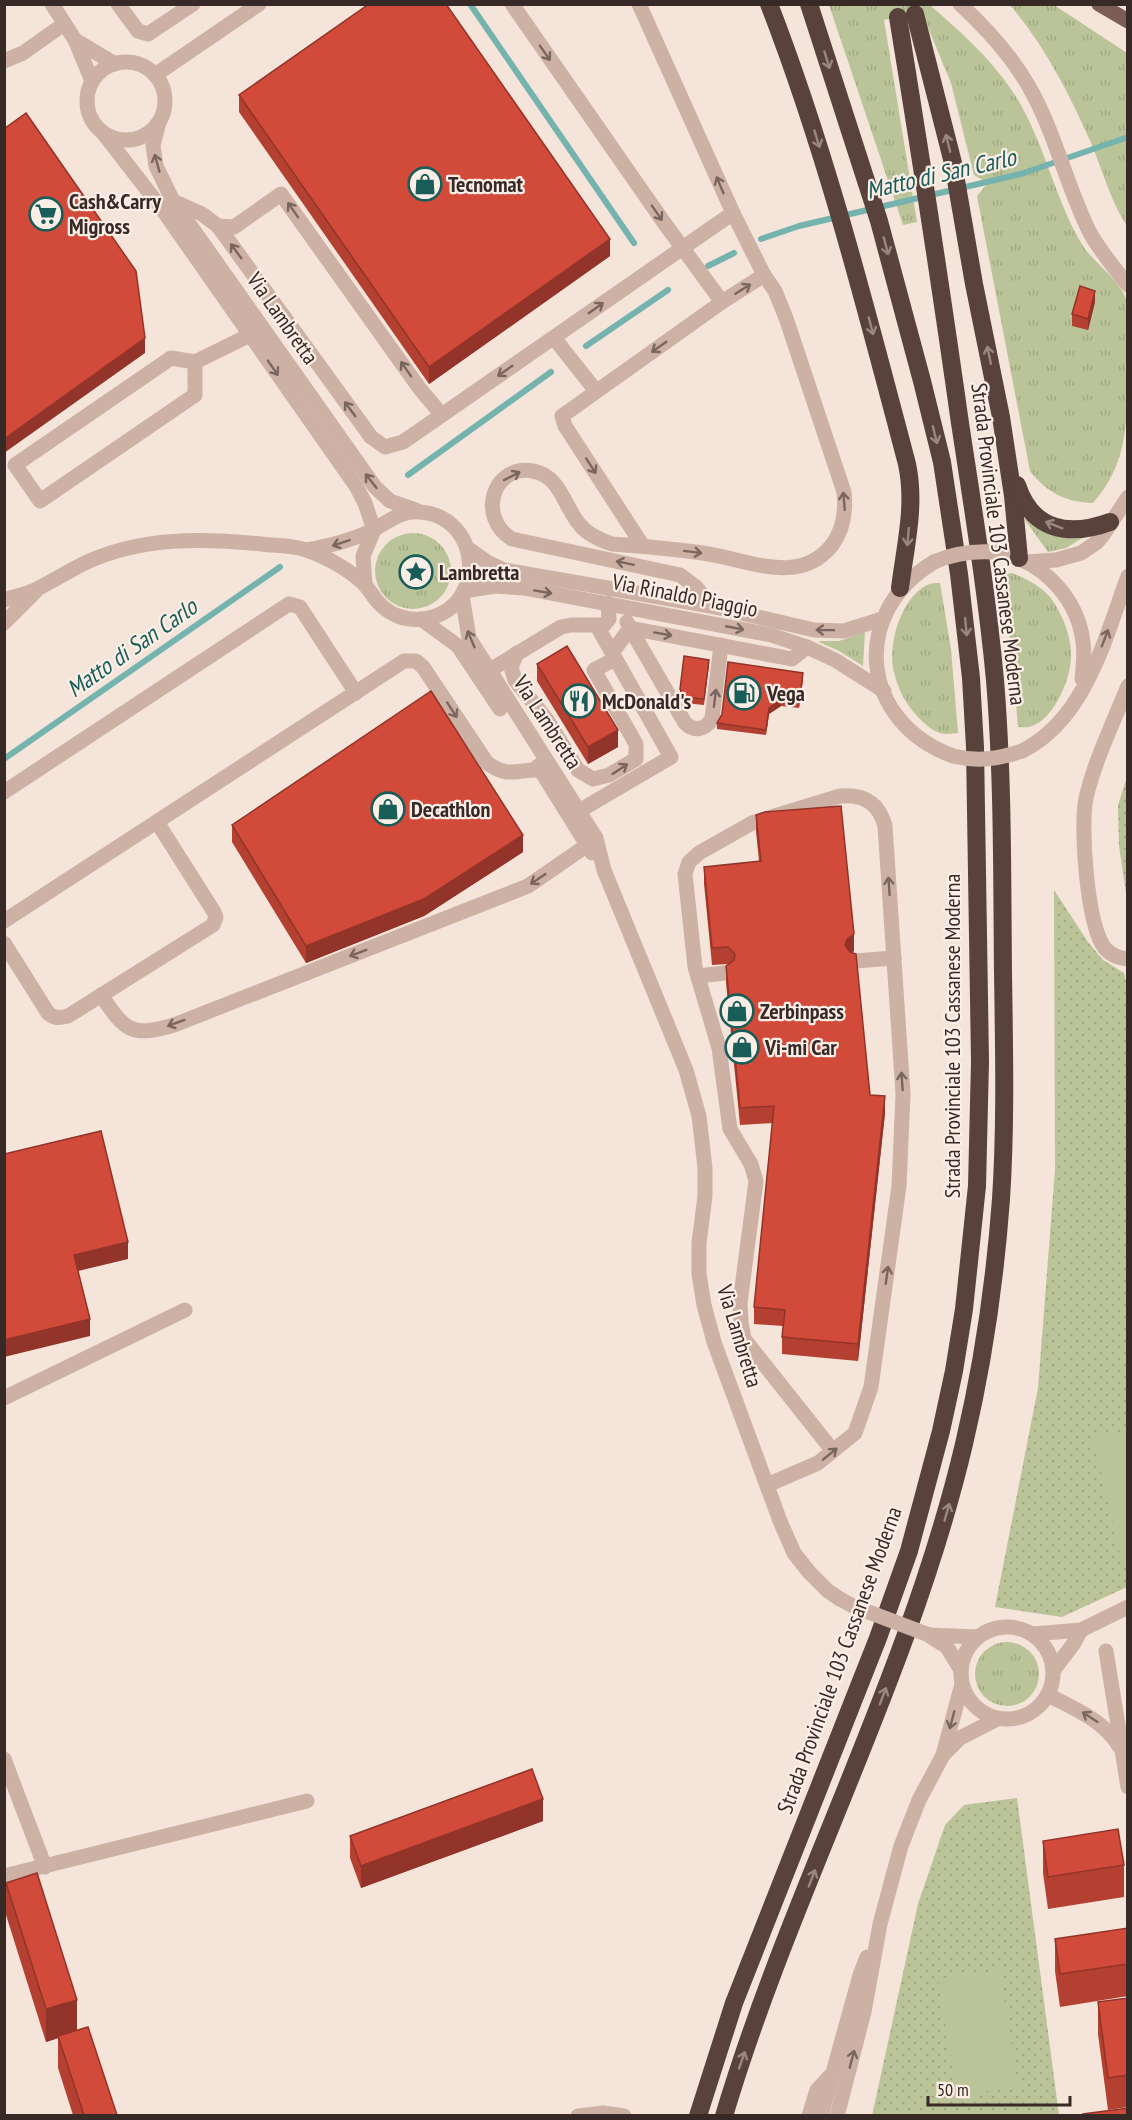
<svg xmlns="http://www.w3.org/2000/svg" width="1132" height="2120" font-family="'PT Sans Narrow',sans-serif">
	<defs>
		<pattern id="grass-tufts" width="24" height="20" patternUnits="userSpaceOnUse" patternTransform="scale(1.5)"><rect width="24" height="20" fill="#bbc498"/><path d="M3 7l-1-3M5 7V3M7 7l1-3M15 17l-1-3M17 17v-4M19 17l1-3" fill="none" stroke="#a1a883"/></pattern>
		<pattern id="park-dots" width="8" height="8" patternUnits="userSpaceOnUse" patternTransform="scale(1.5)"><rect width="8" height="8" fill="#bbc498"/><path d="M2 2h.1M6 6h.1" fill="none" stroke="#a1a883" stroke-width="1.8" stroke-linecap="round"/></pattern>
	</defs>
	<rect width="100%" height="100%" fill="#f4e4d9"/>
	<g fill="url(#grass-tufts)">
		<path d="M1012,4l42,1 73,48v173c-16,-24 -24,-54 -35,-81 -22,-50 -46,-97 -81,-139z"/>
		<path d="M829,5h101c35,31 70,61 93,104 24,44 34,95 60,137 10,16 41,37 44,57 3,17 0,37 0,54 0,54 5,102 -34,146 -27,-1 -46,-10 -63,-32l-53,-275 11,-13 -14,-8 -23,-92 -29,-70 -38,7 33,202 -14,3z"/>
		<path d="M1026,517l58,20 -18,11 -18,4 -23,-32z"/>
		<circle cx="413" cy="571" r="38"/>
		<path d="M1012,573c14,6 28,12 38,24 12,16 22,40 21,60 0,21 -17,62 -39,69 -4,2 -10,1 -14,1l-7,-80 -9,-72z"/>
		<path d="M940,583l11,66 7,84c-5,0 -13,2 -18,0 -7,-2 -14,-8 -19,-13 -14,-13 -23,-30 -27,-48 -7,-27 7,-74 33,-87 4,-2 9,-2 13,-2z"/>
		<path d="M865,632l-2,34 -24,-15 -20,-9v-1h20z"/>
		<circle cx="1007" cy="1674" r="32"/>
	</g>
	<g fill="url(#park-dots)">
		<path d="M1127,777h1l-1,123 -8,-54 -1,-41z"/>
		<path d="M1054,890l34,52 15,18 21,13 3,13v601l-65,30 -67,-10 43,-219 17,-218z"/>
		<path d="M1017,1798l42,317 -187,1 46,-212 27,-79 19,-20z"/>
	</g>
	<g fill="#bbc498">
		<path d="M1127,1430l1,135 -5,1 -30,-128z"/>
		<path d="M1000,1970l18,116 -61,10 -19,-117z"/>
	</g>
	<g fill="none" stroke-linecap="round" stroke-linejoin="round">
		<g stroke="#75b3ae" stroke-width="6">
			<path d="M470,4l164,239"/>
			<path d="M761,239l38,-13 222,-52 107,-37"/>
			<path d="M708,266l26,-13"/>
			<path d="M586,346l82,-56"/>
			<path d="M408,475l143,-103"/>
			<path d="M4,759l276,-192"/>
		</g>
		<g stroke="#cdb1a4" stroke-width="15">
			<path d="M52,4l23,36 17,41"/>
			<path d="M118,4l20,27 10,3 45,-30"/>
			<path d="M512,4l153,220 57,78"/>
			<path d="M639,4l94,209 31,62 11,16 11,27 58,174c2,19 0,37 -12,53 -33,42 -86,14 -129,8 -30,-4 -61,-7 -91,-9 -12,-4 -24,-9 -32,-19 -16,-18 -19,-49 -47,-54 -41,-7 -56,47 -21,68l168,36 16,12 15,19"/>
			<path d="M960,4c26,24 50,50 68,81 27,46 38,100 62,148 11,19 24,35 38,52"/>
			<path d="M75,40l40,24"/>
			<path d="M4,61l19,-8 41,-29"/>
			<circle cx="126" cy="101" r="39"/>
			<path d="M155,75l104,-71"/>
			<path d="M159,122l-6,24 3,20 17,35 202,286 15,14 26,9"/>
			<path d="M103,133l59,76 194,277 9,17 9,27"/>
			<path d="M173,201l29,13 16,12 153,211 14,10 18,-5 330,-229"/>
			<path d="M218,226l16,1 47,-33 139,195 22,26"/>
			<path d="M554,338l42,53"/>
			<path d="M195,362l-24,-4 -156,107 25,36 155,-106v-33l55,-27 10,2 20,16"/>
			<path d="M643,546l-78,-120 -3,-10 160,-114 42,-27"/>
			<path d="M467,548l20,14 17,8 207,36 103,24 30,1 38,-12"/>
			<path d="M1009,555c39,12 69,46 74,87 2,13 0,25 -1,37"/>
			<path d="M934,562c-85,51 -74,160 19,194"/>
			<path d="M1027,562l29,-2 25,-7 16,-11 6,-7 25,-38"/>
			<path d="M365,585l-2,-29 11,-26"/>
			<path d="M464,591l31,-5 29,2 247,47 36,12 28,13 49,31"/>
			<path d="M462,595l7,43 127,200 8,32 82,200 13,46 6,52v28l-6,47v31l5,31 10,37 66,179 14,32 15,19 19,19 12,8"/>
			<path d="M4,600c12,-4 25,-6 35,-12 16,-8 31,-18 48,-26 55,-25 115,-24 174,-18 14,2 31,1 45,6 19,6 44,20 58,34 6,6 9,13 14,18 11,13 28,19 45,17 64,-8 61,-102 -3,-107 -21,-2 -32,11 -49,19 -21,10 -42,15 -65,19"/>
			<path d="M421,619l37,27 42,63"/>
			<path d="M627,622l3,6 162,31 15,-12"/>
			<path d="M4,623l31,-31"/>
			<path d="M517,653l-6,14 4,13 32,40 31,50 15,9 16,-4 27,-16v-15l-42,-74 21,-11"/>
			<path d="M612,653l18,-25 55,95c9,9 20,7 27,-4l9,-74"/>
			<path d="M489,672l6,-5 66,-40 10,-2h33l5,-6 -1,-16"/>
			<path d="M1128,686c-15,37 -33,74 -42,112 -6,29 1,125 18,149 6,8 14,11 24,12"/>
			<path d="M1022,751c64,-32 83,-113 106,-175"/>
			<path d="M538,766l54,87"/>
			<path d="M4,792l285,-188 11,3 56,86"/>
			<path d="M579,811l92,-54 -74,-131"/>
			<path d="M4,921l400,-260h12l7,6 64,96c23,16 29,6 53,7"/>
			<path d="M4,943l44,70c7,6 12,5 20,3l145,-91 3,-8 -2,-5 -57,-90"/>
			<path d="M855,961l39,-3"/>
			<path d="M698,976l27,-3"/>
			<path d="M101,995c24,35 29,43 73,30l354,-139 58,-40"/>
			<path d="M4,1398l181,-88"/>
			<path d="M767,1485l51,-22 37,-30 16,-46 28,-201 4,-92 -18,-268c-6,-23 -21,-32 -45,-30l-88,27 -53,30 -10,9 -4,12 10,93 24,81 11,81 21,35 5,17 -16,122 1,19 3,17 89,112"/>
			<circle cx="1007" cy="1673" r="46"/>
			<path d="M1033,1634l48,-4 47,-23"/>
			<path d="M929,1635l49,2"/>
			<path d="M931,1637l16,10 14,23"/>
			<path d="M1106,1651l22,136"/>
			<path d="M1053,1671l21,-28 7,-13"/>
			<path d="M1048,1695c27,14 55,25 71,51"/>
			<path d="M943,1755l17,-17 37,-19"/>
			<path d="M4,1759l41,108"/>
			<path d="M4,1876l303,-75"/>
			<path d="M578,2116l25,-3 21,3"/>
			<path d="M809,2116l8,-26 13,-14"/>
			<path d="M821,2116l39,-141 7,-18"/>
			<path d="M837,2116l27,-104 16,-88 21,-78 18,-46 24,-45 19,-71"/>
		</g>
		<path stroke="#7b5d56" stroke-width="15" d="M1099,4l29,17"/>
		<g stroke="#59423c" stroke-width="18">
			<path d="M769,4c58,150 97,305 138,460 9,42 -2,83 -7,124"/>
			<path d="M915,14l38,149 21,121 27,133 12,79 6,62"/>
			<path d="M1017,485c15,46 52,52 93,37"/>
			<path d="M698,2116l36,-113 144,-365 31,-87 32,-120 13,-60 10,-62 13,-123 3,-124 -5,-315 -4,-69 -12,-104 -17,-112 -20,-81 -43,-160 -70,-217"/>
			<path d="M724,2116c68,-228 185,-439 240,-672 19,-80 31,-163 37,-245 5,-76 3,-151 2,-227 -1,-97 0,-195 -8,-292 -8,-86 -22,-171 -35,-257 -19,-135 -40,-271 -62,-406"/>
		</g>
		<g stroke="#cdb1a4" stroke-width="15">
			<path d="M934,562c23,-10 44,-12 69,-9"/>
			<path d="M953,756c25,6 45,3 69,-5"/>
			<path d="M840,1599l13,7 76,29"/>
		</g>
	</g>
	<g fill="#b44032">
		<path d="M239,95l371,161 -181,128 -190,-272z"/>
		<path d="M1095,302l-7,28 -16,-4v-12z"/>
		<path d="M537,664l81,83 -30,17 -51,-83z"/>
		<path d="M709,665l-5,40 -20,-2 -4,-8v-6z"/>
		<path d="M803,679l-4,29 -18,-2 -12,8 -3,21 -49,-6v-6z"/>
		<path d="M756,815l98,136 -2,2 18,142 15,18 -27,248 -76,-7v-17l1,-11 -29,-2v-17l19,-184 -33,2 -14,-142v-17l2,-2 -16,1 -8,-81v-17l55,-6 -3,-29z"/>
		<path d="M232,825l291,27 -99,64 -118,47 -74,-121z"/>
		<path d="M543,1821l-182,67 -11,-30v-22z"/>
		<path d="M1043,1841l81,24v32l-76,12 -5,-36z"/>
		<path d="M6,1883l71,147 40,85h-44l-15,-47v-30l-12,4 -40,-127z"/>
		<path d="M1128,1928v68l-68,11 -5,-36v-32z"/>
		<path d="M1128,1998v109l-20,3 -10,-76v-32z"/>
	</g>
	<g fill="#923429">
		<path d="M610,239v17l-181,128v-17z"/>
		<path d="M1095,291v11l-7,28v-11z"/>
		<path d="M145,338v15l-141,100v-14z"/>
		<path d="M803,673v6l-4,29v-5z"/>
		<path d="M781,700v6l-12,8 -3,21 3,-27z"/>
		<path d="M618,730v17l-30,17v-17z"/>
		<path d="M523,835v17l-99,64 -118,47v-17z"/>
		<path d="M854,934v17l-7,5 -2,-11 2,-6z"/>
		<path d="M885,1096v17l-27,248v-17z"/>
		<path d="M128,1242v17l-54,13v-17z"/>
		<path d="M90,1319v17l-86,21v-17z"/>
		<path d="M543,1799v22l-182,67v-22z"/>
		<path d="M77,2000v32l-31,10v-33z"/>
	</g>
	<g fill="#d14a3a" stroke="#923429" stroke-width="1.5">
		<path d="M369,4h77l164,235 -181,128 -190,-272z"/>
		<path d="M26,113l110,158 9,67 -141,101v-310z"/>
		<path d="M1080,286l15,5 -7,28 -16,-5z"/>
		<path d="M567,646l51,84 -30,17 -51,-83z"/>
		<path d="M684,656l25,4 -5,39 -20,-2 -4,-8z"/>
		<path d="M728,662l75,11 -4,30 -18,-3 -12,8 -3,22 -49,-7 5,-9z"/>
		<path d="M431,691l92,144 -99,64 -118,47 -74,-121z"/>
		<path d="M841,806l13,128 -7,5 -2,6 5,7 6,2 14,141 15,1 -27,248 -76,-7 3,-27 -31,-3 20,-201 -34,2 -14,-142 8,-6 1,-6 -7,-7 -16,1 -8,-81 57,-6 -5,-46 9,-3z"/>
		<path d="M101,1131l27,111 -54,13 16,64 -86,21v-186z"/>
		<path d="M532,1769l11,30 -182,67 -11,-30z"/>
		<path d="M1118,1829l6,36 -76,12 -5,-36z"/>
		<path d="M37,1873l40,127 -31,9 -40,-126z"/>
		<path d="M1128,1928v36l-68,10 -5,-35z"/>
		<path d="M1128,1998v77l-20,3 -10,-76z"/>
		<path d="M88,2027l29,88h-33l-26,-79z"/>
		<path d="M1128,2108v7h-45v-1z"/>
	</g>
	<defs><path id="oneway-shaft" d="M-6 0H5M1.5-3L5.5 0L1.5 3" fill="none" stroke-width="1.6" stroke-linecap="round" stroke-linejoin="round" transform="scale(1.5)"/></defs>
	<g stroke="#7a665f">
		<use href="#oneway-shaft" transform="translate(545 53) rotate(55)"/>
		<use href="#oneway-shaft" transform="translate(157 163) rotate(-106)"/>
		<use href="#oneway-shaft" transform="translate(720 185) rotate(-113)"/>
		<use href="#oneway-shaft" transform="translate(293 210) rotate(-125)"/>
		<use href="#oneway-shaft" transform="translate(657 213) rotate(55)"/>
		<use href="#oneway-shaft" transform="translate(236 251) rotate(-126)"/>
		<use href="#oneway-shaft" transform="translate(743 289) rotate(-32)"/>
		<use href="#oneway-shaft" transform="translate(596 308) rotate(-35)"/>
		<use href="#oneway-shaft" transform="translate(659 347) rotate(145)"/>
		<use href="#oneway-shaft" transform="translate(273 368) rotate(55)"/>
		<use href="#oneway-shaft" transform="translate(406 369) rotate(-125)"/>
		<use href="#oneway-shaft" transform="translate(505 371) rotate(145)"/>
		<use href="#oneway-shaft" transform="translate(350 409) rotate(-126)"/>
		<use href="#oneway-shaft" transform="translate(591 466) rotate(57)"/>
		<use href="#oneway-shaft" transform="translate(512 476) rotate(-27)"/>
		<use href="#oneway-shaft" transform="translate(371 481) rotate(-128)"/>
		<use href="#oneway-shaft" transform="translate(844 501) rotate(-95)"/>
		<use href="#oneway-shaft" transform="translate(341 543) rotate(161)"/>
		<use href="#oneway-shaft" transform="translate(693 552) rotate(7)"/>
		<use href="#oneway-shaft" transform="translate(625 563) rotate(-168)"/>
		<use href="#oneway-shaft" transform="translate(543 592) rotate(10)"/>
		<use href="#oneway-shaft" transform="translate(735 628) rotate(11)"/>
		<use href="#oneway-shaft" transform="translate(825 630) rotate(-179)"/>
		<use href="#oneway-shaft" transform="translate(663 634) rotate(10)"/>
		<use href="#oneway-shaft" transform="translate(1105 638) rotate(-69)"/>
		<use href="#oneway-shaft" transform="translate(471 639) rotate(-113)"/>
		<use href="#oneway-shaft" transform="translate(715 698) rotate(-83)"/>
		<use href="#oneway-shaft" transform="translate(452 710) rotate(57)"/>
		<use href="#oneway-shaft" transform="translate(620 769) rotate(-33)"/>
		<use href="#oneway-shaft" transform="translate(538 879) rotate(146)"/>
		<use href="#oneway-shaft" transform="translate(889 886) rotate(-94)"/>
		<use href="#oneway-shaft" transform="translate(358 953) rotate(159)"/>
		<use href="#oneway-shaft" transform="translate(176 1023) rotate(160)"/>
		<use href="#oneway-shaft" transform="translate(902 1081) rotate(-94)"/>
		<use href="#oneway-shaft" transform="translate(887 1275) rotate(-82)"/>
		<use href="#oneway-shaft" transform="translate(830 1454) rotate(-39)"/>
		<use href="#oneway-shaft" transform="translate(1090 1717) rotate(-147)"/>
		<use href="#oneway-shaft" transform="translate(952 1720) rotate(105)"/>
		<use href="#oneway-shaft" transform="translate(852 2059) rotate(-75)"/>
	</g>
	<g stroke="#9a8780">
		<use href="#oneway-shaft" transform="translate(827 60) rotate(73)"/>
		<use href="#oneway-shaft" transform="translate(817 139) rotate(73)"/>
		<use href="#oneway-shaft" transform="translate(948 143) rotate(-104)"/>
		<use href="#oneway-shaft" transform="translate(886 246) rotate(75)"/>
		<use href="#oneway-shaft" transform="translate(871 326) rotate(75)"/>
		<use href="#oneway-shaft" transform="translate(989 355) rotate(-102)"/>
		<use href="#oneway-shaft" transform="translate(935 435) rotate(76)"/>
		<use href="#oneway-shaft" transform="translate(1054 525) rotate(-158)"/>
		<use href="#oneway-shaft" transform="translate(908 537) rotate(95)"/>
		<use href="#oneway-shaft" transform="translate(966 627) rotate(84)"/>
		<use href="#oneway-shaft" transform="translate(947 1512) rotate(-74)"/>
		<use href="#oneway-shaft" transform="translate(883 1696) rotate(-69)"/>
		<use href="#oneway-shaft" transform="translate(812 1878) rotate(-69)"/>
		<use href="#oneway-shaft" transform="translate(742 2060) rotate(-71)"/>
	</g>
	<defs>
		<g id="shop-ring" transform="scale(1.725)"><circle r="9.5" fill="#fbeee6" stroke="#185d58" stroke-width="1.5"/><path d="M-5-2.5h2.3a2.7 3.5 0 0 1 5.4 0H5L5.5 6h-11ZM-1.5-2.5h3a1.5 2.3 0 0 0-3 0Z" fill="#185d58"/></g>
		<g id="supermarket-ring" transform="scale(1.725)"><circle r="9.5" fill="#fbeee6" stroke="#185d58" stroke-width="1.5"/><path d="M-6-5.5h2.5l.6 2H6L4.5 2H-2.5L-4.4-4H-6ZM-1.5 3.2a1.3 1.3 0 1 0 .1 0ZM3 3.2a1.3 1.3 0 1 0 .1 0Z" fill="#185d58"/></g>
		<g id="sight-ring" transform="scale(1.725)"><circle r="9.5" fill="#fbeee6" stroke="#185d58" stroke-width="1.5"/><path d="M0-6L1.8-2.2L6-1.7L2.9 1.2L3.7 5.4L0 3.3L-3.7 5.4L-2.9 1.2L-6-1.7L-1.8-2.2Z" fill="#185d58"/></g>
		<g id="fuel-ring" transform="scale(1.725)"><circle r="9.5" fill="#fbeee6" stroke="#185d58" stroke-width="1.5"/><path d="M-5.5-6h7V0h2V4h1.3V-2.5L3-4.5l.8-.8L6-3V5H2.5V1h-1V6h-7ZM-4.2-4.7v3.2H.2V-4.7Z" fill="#185d58"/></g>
		<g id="restaurant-ring" transform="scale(1.725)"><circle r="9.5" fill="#fbeee6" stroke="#185d58" stroke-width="1.5"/><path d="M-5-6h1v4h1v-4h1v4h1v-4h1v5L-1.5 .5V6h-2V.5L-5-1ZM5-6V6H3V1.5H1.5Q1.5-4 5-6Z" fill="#185d58"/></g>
	</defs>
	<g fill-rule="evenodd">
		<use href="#shop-ring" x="425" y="184"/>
		<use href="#supermarket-ring" x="46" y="214"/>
		<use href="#sight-ring" x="416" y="572"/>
		<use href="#fuel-ring" x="744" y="693"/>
		<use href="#restaurant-ring" x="579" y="701"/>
		<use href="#shop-ring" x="388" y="809"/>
		<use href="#shop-ring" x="737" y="1011"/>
		<use href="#shop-ring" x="742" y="1047"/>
	</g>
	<g text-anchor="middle" stroke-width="4.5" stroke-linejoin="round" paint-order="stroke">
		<g font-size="22" font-weight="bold" fill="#372926" stroke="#fbeee6" text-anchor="start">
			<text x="448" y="192">Tecnomat</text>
			<text x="69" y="209">Cash&amp;Carry<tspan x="69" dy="25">Migross</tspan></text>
			<text x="439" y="580">Lambretta</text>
			<text x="767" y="701">Vega</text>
			<text x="602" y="709">McDonald's</text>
			<text x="411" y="817">Decathlon</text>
			<text x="760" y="1019">Zerbinpass</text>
			<text x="765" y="1055">Vi-mi Car</text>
		</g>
		<g font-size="22" fill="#372926" stroke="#fbeee6">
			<text transform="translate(283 318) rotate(55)" y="8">Via Lambretta</text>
			<text transform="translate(999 544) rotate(83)" y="8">Strada Provinciale 103 Cassanese Moderna</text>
			<text transform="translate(685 595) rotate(11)" y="8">Via Rinaldo Piaggio</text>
			<text transform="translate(548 722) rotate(57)" y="8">Via Lambretta</text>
			<text transform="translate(952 1036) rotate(-90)" y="8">Strada Provinciale 103 Cassanese Moderna</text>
			<text transform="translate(740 1336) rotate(73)" y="8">Via Lambretta</text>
			<text transform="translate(839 1660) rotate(-70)" y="8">Strada Provinciale 103 Cassanese Moderna</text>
		</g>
		<g font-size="24" font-style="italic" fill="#185d58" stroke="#fbeee6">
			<text transform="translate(941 174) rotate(-13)" y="8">Matto di San Carlo</text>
			<text transform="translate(132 648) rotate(-35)" y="8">Matto di San Carlo</text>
		</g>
	</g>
	<rect width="1132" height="2120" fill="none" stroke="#372926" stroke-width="12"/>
	<path d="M928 2096v9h142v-9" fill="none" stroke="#372926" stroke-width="3"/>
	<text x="937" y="2096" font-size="18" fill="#372926" stroke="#fbeee6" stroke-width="4.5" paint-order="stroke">50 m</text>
</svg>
